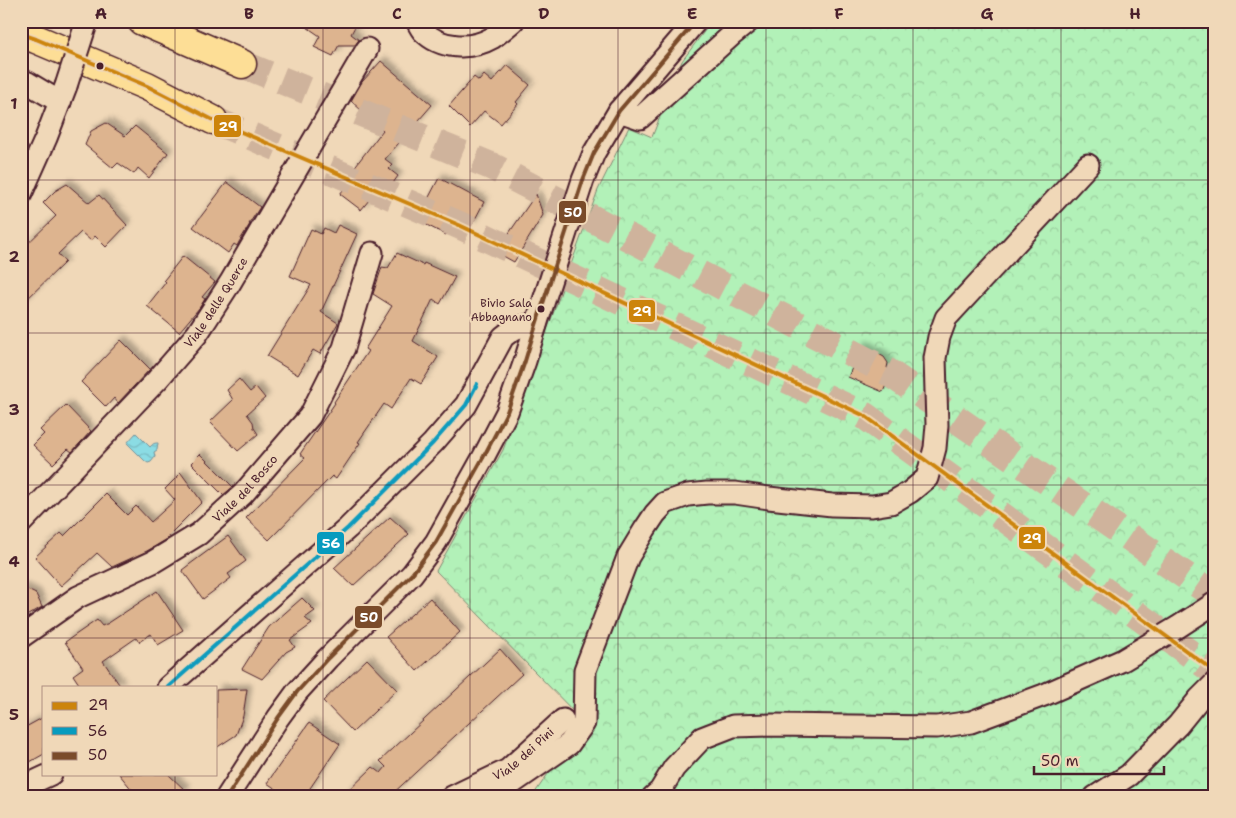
<svg xmlns="http://www.w3.org/2000/svg" width="1236" height="818" font-family="'Shantell Sans',sans-serif">
	<defs>
		<pattern id="forest-crowns" width="20" height="18" patternUnits="userSpaceOnUse" patternTransform="scale(1.25)"><rect width="20" height="18" fill="#b2f1b8"/><path d="M2 6a3 3 0 1 1 6 0M12 15a3 3 0 1 1 6 0" fill="none" stroke="#9bce9e"/></pattern>
		<pattern id="water-waves" width="16" height="10" patternUnits="userSpaceOnUse" patternTransform="scale(1.25)"><rect width="16" height="10" fill="#8bdce4"/><path d="M0 5q4-4 8 0t8 0" fill="none" stroke="#79bcc4"/></pattern>
		<filter id="shadow"><feDropShadow dx="4.5" dy="-4.5" stdDeviation="2.5" flood-color="#0004"/></filter>
	</defs>
	<rect width="100%" height="100%" fill="#f0d8b8"/>
	<filter id="ink" filterUnits="userSpaceOnUse"><feTurbulence type="fractalNoise" baseFrequency=".02" numOctaves="2"/><feDisplacementMap in="SourceGraphic" scale="10" xChannelSelector="R" yChannelSelector="G"/><feConvolveMatrix kernelMatrix="1 2 1 2 8 2 1 2 1" color-interpolation-filters="sRGB"/></filter>
	<g filter="url(#ink)">
		<path fill="url(#forest-crowns)" stroke="#7e8872" d="M712,21h503v776h-683l52,-75 -148,-151 67,-121 30,-81 65,-179 31,-63 23,10 30,-76z"/>
		<path fill="url(#water-waves)" stroke="#71909a" d="M136,433l14,14c3,-3 3,-4 8,-4l-1,7 -3,2 1,5 -4,5 -3,1 -3,-2 -18,-18z"/>
		<g fill="#ddb48f" stroke="#4a1f2b" filter="url(#shadow)">
			<path d="M298,21h60l-7,13 8,6 -4,5h-16l-6,11 -19,-9 6,-11z"/>
			<path d="M381,61l51,44 -47,54 8,6 -4,4 9,7 -10,14 -7,-5 -20,25 -21,-16 17,-22 -4,-3 30,-39 -32,-29 11,-19z"/>
			<path d="M507,65l23,20 -14,17 2,2 -17,20 -17,-13 -14,16 -21,-21 25,-29 5,4 5,-6 8,7z"/>
			<path d="M106,123l19,13 10,-10 33,27 -19,25 -11,-10 -4,6 -16,-11 -5,5 -28,-23 6,-14z"/>
			<path d="M439,178l45,24 -12,23 -16,-9 -10,19 -29,-15z"/>
			<path d="M227,182l33,25 -11,17h1l-11,18 -2,4 -3,-2 -6,9 -35,-26z"/>
			<path d="M67,184l22,19 10,-8 28,30 -21,22 -11,-11 -4,5 -10,-9 -23,22 7,8 -44,43v-55l35,-34 -13,-13 12,-12z"/>
			<path d="M536,194l7,21 -29,47 -18,-10z"/>
			<path d="M338,225l19,9 -36,78 17,11 -18,31 -7,-4 -15,25 -31,-19 44,-71 -21,-9 21,-47 10,5 3,-6 10,5z"/>
			<path d="M397,253l26,12 1,-2 31,14 -15,27 -7,-5 -20,42 25,16 -17,27 -10,-6 -20,31 -7,-5 -26,38 2,1 -24,36 -4,-3 -63,64 -23,-22 59,-60 -5,-4 35,-51 -1,-1 34,-51 -3,-2 27,-43 -19,-12 9,-27 6,1z"/>
			<path d="M183,256l32,26 -13,15 3,2 -5,8 -21,25 -32,-26 19,-24 -2,-2z"/>
			<path d="M121,340l29,29 -32,34 -4,-5 -8,9 -25,-25z"/>
			<path d="M862,345l22,12 4,6 -1,5 5,3 -9,21 -35,-15z"/>
			<path d="M239,379l11,13 6,-5 9,11 -18,16 6,8 1,6 4,6 -20,17 -28,-29 23,-22 -6,-10z"/>
			<path d="M66,405l25,26 -19,21 -4,-3 -15,15 -20,-19 11,-11 -4,-4z"/>
			<path d="M200,454l33,33 -10,8 -32,-32z"/>
			<path d="M181,473l21,29 -34,34 1,2 -22,13 -35,16 -15,-14 -36,33 -26,-29 26,-24 3,3 42,-42 21,21 9,-9 15,16 24,-22 -10,-11z"/>
			<path d="M390,517l19,17 -56,52 -19,-18z"/>
			<path d="M228,536l18,25 -18,13 3,4 -28,21 -21,-29z"/>
			<path d="M21,587l15,7 6,13 -21,12z"/>
			<path d="M157,591l26,39 -25,15 -7,-11 -12,8 -3,-4 -33,23 18,26h-40l-8,-12 10,-7 -18,-26 32,-22 5,6 4,-2h1z"/>
			<path d="M302,598l13,13 -10,7 7,6 -22,16 5,7 -9,5 -24,27 -20,-10 27,-42z"/>
			<path d="M430,598l30,34 -43,39 -31,-34z"/>
			<path d="M500,649l22,25 -133,123h-47l31,-30 8,6 5,-6 -6,-6z"/>
			<path d="M367,659l30,31 -44,42 -30,-31z"/>
			<path d="M247,689l-4,27 -7,19 -20,13v-58z"/>
			<path d="M44,717v37l-23,13v-26l5,-2 -4,-10z"/>
			<path d="M309,723l31,21 -36,53h-16l-21,-14z"/>
			<path d="M119,774h49l18,17 -10,6h-38z"/>
		</g>
		<g fill="none" stroke-linecap="round" stroke-linejoin="round">
			<g stroke="#cfb39c" stroke-width="28" stroke-dasharray="28 14" stroke-linecap="butt">
				<path d="M242,64l249,102 397,206 327,224"/>
				<path d="M213,120l246,105 406,191 350,256"/>
			</g>
			<g stroke="#4a1f2b" stroke-width="25">
				<g id="minor">
					<path d="M417,21c2,4 4,8 6,10 17,18 48,19 69,7 7,-5 14,-11 21,-17"/>
					<path d="M21,80l7,3 32,19"/>
					<path d="M619,111l21,7 93,-84 16,-13"/>
					<path d="M21,194l25,-56 20,-52"/>
					<path id="s1" d="M21,523l136,-143 40,-46 33,-51 137,-234"/>
					<path id="s2" d="M21,637l57,-40 75,-35 46,-28 44,-40 67,-78 34,-68 28,-95"/>
					<path d="M168,687l180,-159 85,-85 33,-38 37,-68c12,-10 17,-11 33,-12"/>
					<path d="M21,788l30,-14"/>
					<path d="M227,797l51,-79 19,-26 31,-34 84,-84 24,-32 48,-86 23,-44 18,-51 11,-36 47,-145 11,-27 25,-42 77,-90"/>
					<path id="s3" d="M452,797l56,-27 55,-50"/>
					<path d="M486,797l25,-13 58,-40 15,-21 1,-53 43,-113 17,-28 10,-15 10,-11 23,-8 19,-2h28l34,5 63,7 40,1 19,-3 19,-11 17,-14 8,-30 2,-23 -2,-67 4,-21 7,-19 142,-153"/>
					<path d="M653,797l7,-6 14,-23 28,-30 31,-12 40,-1 164,2 34,-5 73,-27 79,-35 55,-33 37,-24"/>
					<path d="M1095,797l34,-22 49,-50 21,-26 16,-16"/>
				</g>
			</g>
			<g stroke="#4a1f2b" stroke-width="31">
				<g id="highway">
					<path d="M142,21l100,43"/>
					<path d="M21,34l15,5 111,47 66,34"/>
				</g>
			</g>
			<use href="#minor" stroke="#f0d8b8" stroke-width="21"/>
			<use href="#highway" stroke="#fdde96" stroke-width="28"/>
			<g stroke="#4a1f2b" stroke-width="25" stroke-linecap="butt">
				<path id="minor-bridge" d="M66,86l21,-65"/>
			</g>
			<use href="#minor-bridge" stroke="#f0d8b8" stroke-width="21"/>
			<g stroke="#f0d8b8" stroke-width="8">
				<path id="bus-1" d="M21,34l15,5 111,47 66,34 246,105 406,191 350,256"/>
			</g>
			<g stroke="#f0d8b8" stroke-width="8">
				<path id="bus-2" d="M168,687l180,-159 85,-85 33,-38 11,-21"/>
			</g>
			<g stroke="#f0d8b8" stroke-width="8">
				<path id="bus-3" d="M227,797l51,-79 19,-26 31,-34 84,-84 24,-32 48,-86 23,-44 18,-51 11,-36 47,-145 11,-27 25,-42 77,-90"/>
			</g>
			<use href="#bus-1" stroke="#cc840b" stroke-width="4"/>
			<use href="#bus-2" stroke="#079bbe" stroke-width="4"/>
			<use href="#bus-3" stroke="#7a4b2a" stroke-width="4"/>
		</g>
	</g>
	<path fill="none" stroke="#4a1f2b" stroke-width="1" stroke-opacity="0.55" d="M175,21v666M323,21v776M470,21v776M618,21v776M766,21v776M913,21v776M1061,21v776M21,180h1194M21,333h1194M21,485h1194M21,638h1194M175,774v23"/>
	<g fill="#4a1f2b" stroke="#f0d8b8" stroke-width="2">
		<circle cx="100" cy="66" r="4.5"/>
		<circle cx="541" cy="309" r="4.5"/>
	</g>
	<g text-anchor="middle" stroke-width="4.5" stroke-linejoin="round" paint-order="stroke">
		<g font-size="11" fill="#4a1f2b" stroke="#f0d8b8" text-anchor="end">
			<text x="532" y="307">Bivio Sala<tspan x="532" dy="14">Abbagnano</tspan></text>
		</g>
		<g font-size="12" fill="#4a1f2b" stroke="#f0d8b8">
			<text dy="4" stroke="none"><textPath href="#s1" startOffset="295">Viale delle Querce</textPath></text>
			<text dy="4" stroke="none"><textPath href="#s2" startOffset="271">Viale del Bosco</textPath></text>
			<text dy="4" stroke="none"><textPath href="#s3" startOffset="84">Viale dei Pini</textPath></text>
		</g>
	</g>
	<g stroke="#f0d8b8" stroke-width="2">
		<rect x="213" y="114" width="29" height="24" rx="5" fill="#cc840b"/>
		<rect x="558" y="200" width="29" height="24" rx="5" fill="#7a4b2a"/>
		<rect x="628" y="299" width="28" height="24" rx="5" fill="#cc840b"/>
		<rect x="1018" y="526" width="28" height="24" rx="5" fill="#cc840b"/>
		<rect x="316" y="531" width="29" height="24" rx="5" fill="#079bbe"/>
		<rect x="354" y="605" width="29" height="24" rx="5" fill="#7a4b2a"/>
	</g>
	<g font-size="14" text-anchor="middle" font-weight="bold" fill="#fff">
		<text x="228" y="131">29</text>
		<text x="573" y="217">50</text>
		<text x="642" y="316">29</text>
		<text x="1032" y="543">29</text>
		<text x="331" y="548">56</text>
		<text x="369" y="622">50</text>
	</g>
	<rect width="1236" height="818" fill="none" stroke="#f0d8b8" stroke-width="55"/>
	<rect x="42" y="686" width="175" height="90" fill="#f0d8b8" stroke="#ae8e80"/>
	<rect x="52" y="702" width="25" height="8" fill="#cc840b" stroke="#ae8e80"/>
	<text x="88" y="710" font-size="15" fill="#4a1f2b">29</text>
	<rect x="52" y="727" width="25" height="8" fill="#079bbe" stroke="#ae8e80"/>
	<text x="88" y="736" font-size="15" fill="#4a1f2b">56</text>
	<rect x="52" y="752" width="25" height="8" fill="#7a4b2a" stroke="#ae8e80"/>
	<text x="88" y="760" font-size="15" fill="#4a1f2b">50</text>
	<path d="M1034 766v8h130v-8" fill="none" stroke="#4a1f2b" stroke-width="2.5"/>
	<text x="1041" y="766" font-size="15" fill="#4a1f2b" stroke="#f0d8b8" stroke-width="4" paint-order="stroke">50 m</text>
	<rect x="28" y="28" width="1180" height="762" fill="none" stroke="#4a1f2b" stroke-width="2"/>
	<g font-size="16" text-anchor="middle" font-weight="bold" fill="#4a1f2b">
		<text x="101" y="19">A</text>
		<text x="249" y="19">B</text>
		<text x="397" y="19">C</text>
		<text x="544" y="19">D</text>
		<text x="692" y="19">E</text>
		<text x="839" y="19">F</text>
		<text x="987" y="19">G</text>
		<text x="1135" y="19">H</text>
		<text x="14" y="109">1</text>
		<text x="14" y="262">2</text>
		<text x="14" y="415">3</text>
		<text x="14" y="567">4</text>
		<text x="14" y="720">5</text>
	</g>
</svg>
